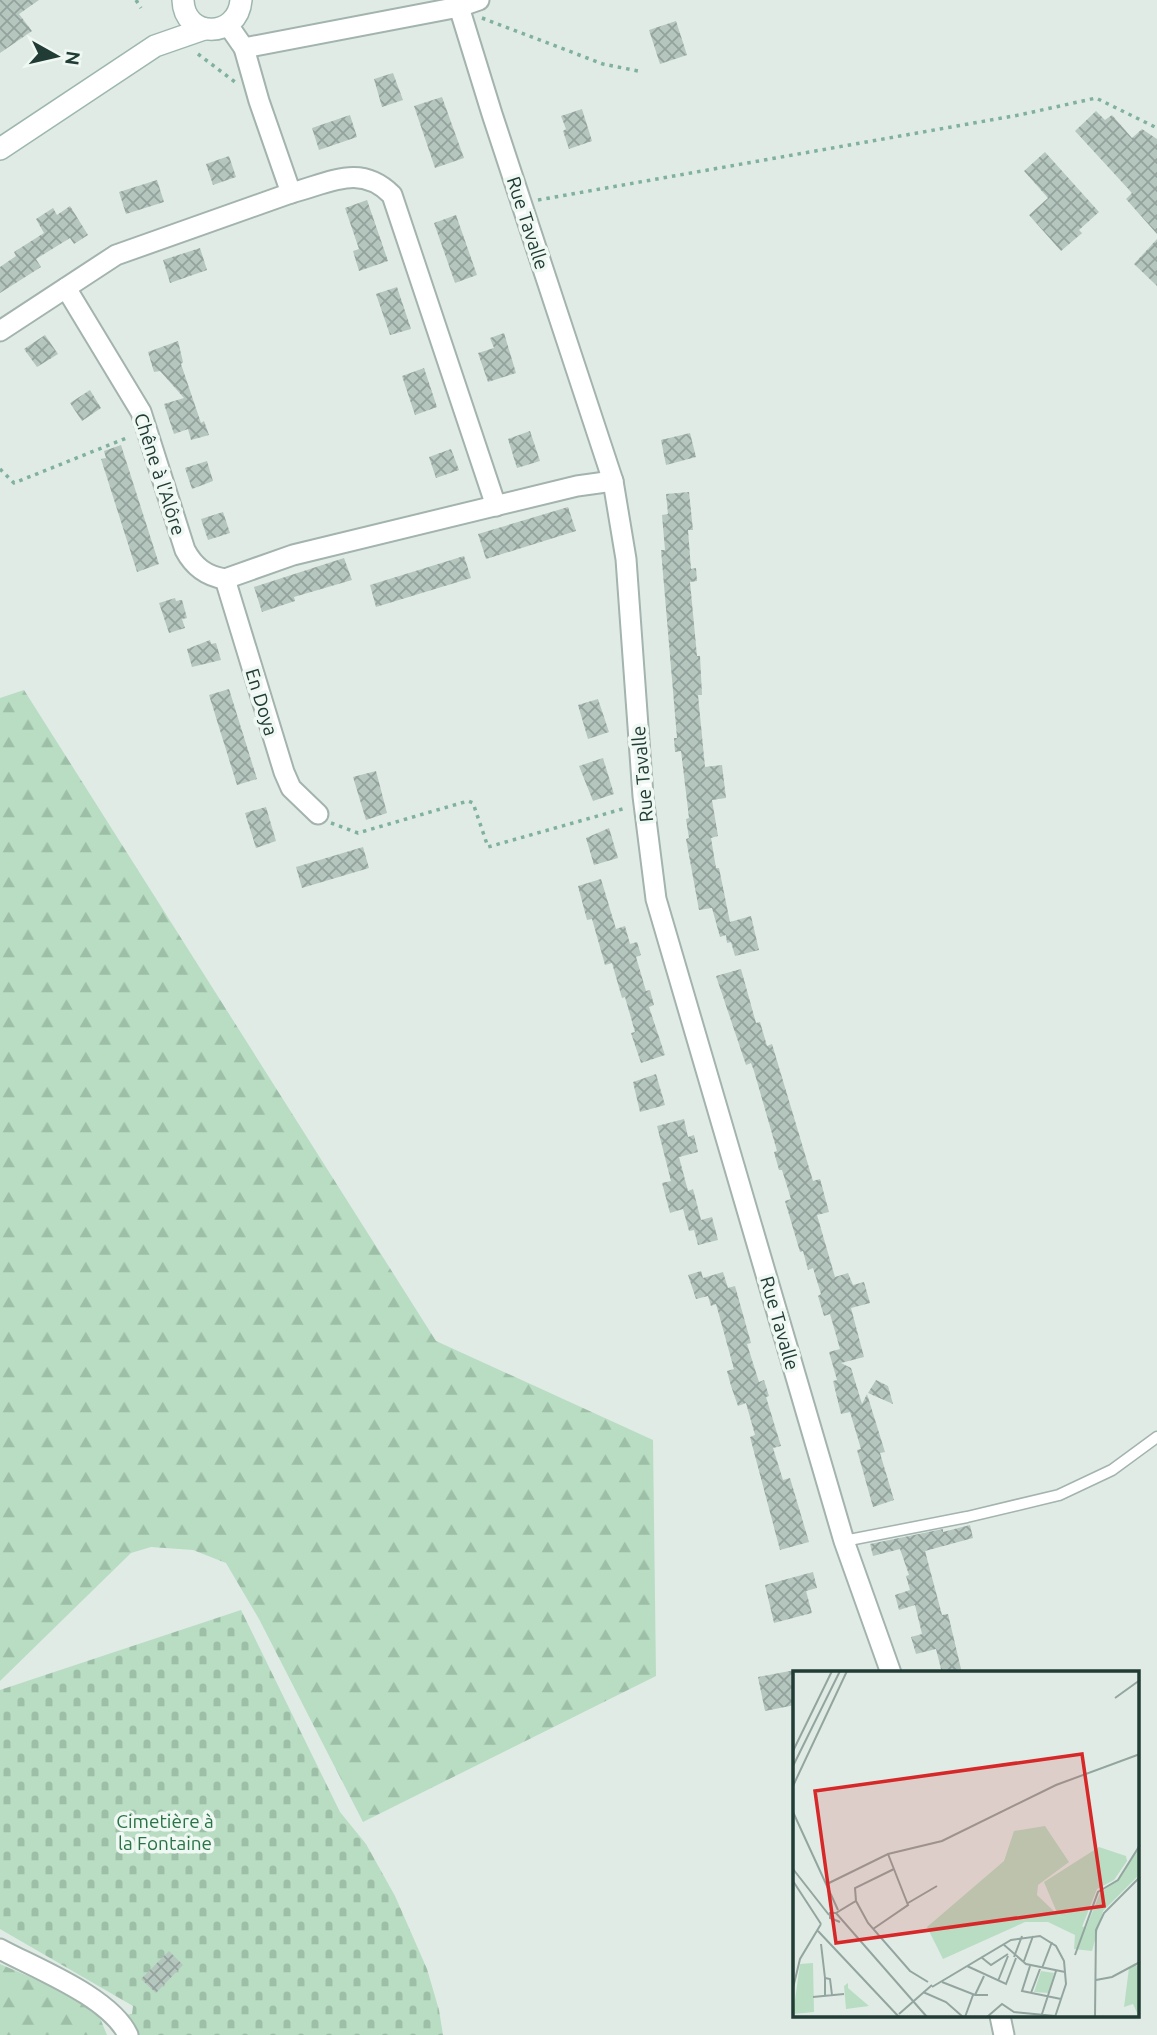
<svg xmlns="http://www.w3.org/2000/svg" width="1157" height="2035" font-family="Ubuntu,sans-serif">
	<defs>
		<pattern id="forest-firs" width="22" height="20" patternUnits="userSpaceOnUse" patternTransform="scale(1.75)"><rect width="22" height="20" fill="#b8ddc2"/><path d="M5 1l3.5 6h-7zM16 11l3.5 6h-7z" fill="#9ebfa7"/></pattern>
		<pattern id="cemetery-stones" width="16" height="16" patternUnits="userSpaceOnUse" patternTransform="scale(1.75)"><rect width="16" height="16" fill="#b8ddc2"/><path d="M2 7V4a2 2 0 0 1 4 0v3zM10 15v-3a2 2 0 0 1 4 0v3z" fill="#9ebfa7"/></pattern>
		<pattern id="building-cross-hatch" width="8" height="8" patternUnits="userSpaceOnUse" patternTransform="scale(1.75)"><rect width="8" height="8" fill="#b5c6bf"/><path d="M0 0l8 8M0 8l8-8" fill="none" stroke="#93a29c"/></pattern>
	</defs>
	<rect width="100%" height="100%" fill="#e0ebe6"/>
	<g fill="url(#forest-firs)">
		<path d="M24,690l412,651 217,99 3,236 -293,146 -104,-203 -33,-56 -33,-13 -42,-3 -20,6 -131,128v-983z"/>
		<path d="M0,1964l65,28 35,26 7,17h-107z"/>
	</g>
	<path fill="url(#cemetery-stones)" d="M241,1610l99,202 26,32 29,52 32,73 12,41 4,25h-307l-12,-20 8,-1 1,-8 -133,-77v-239z"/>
	<g fill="url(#building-cross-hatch)">
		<path d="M0,0h39l-20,14 13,17 -32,22z"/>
		<path d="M676,21l11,34 -27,9 -11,-34z"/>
		<path d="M393,73l10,27 -21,7 -8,-28z"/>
		<path d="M442,97l22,61 -29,10 -21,-62z"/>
		<path d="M582,109l10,32 -23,8 -6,-18 3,-2 -5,-13z"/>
		<path d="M1096,111l9,9 7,-5 20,23 10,-9 15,10v95l-31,-35 6,-6 -57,-62z"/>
		<path d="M350,115l7,22 -38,13 -7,-22z"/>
		<path d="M1045,152l54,60 -20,18 3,3 -21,18 -32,-36 19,-17 -24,-27z"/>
		<path d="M229,156l7,21 -23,8 -7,-21z"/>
		<path d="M157,180l7,22 -38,12 -7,-22z"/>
		<path d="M367,200l21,61 -29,10 -6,-20 6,-2 -14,-41z"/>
		<path d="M70,206l18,29 -14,9 -4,-6 -34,21 5,8 -41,26v-26l16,-11 -2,-4 30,-19 -8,-14 17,-11 4,7z"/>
		<path d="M456,215l21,60 -22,8 -21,-60z"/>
		<path d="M1157,239v47l-23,-22z"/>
		<path d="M200,248l7,22 -37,13 -7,-23z"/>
		<path d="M397,287l14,42 -21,6 -14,-41z"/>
		<path d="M504,333l12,40 -28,9 -10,-29 16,-5 -4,-10z"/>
		<path d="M45,335l13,19 -21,13 -13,-18z"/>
		<path d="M178,341l5,21 -2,2 20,59 3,-2 5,14 -18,5 -3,-11 -14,5 -10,-30 20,-6 -24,-27 -6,1 -6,-20z"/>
		<path d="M424,368l13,39 -22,8 -13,-39z"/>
		<path d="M90,390l11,18 -19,13 -12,-18z"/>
		<path d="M530,431l10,30 -23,7 -9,-29z"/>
		<path d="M690,433l6,24 -30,8 -5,-25z"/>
		<path d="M121,445l38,119 -22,8 -36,-113 5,-1 -2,-7z"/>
		<path d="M451,449l8,21 -23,8 -7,-21z"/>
		<path d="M207,461l6,20 -21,8 -7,-21z"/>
		<path d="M689,492l4,38h-5l3,39 5,-1 1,13 -7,1 7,74h3l2,39h-4l7,72 17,-2 4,33 -14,2 6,36 -7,2 5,30h3l11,54 21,-6 8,34 -24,6 -4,-14 -4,1 -1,-8 -6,2 -8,-29 -13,2 -13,-71 3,-1 -3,-19 3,-1 -8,-67 -6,1 -1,-14h3l-16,-188h4l-3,-35 6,-1 -2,-20z"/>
		<path d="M568,507l8,24 -90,28 -8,-25z"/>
		<path d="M223,512l7,21 -22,7 -7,-21z"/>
		<path d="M464,556l7,22 -95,29 -6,-22z"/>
		<path d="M344,558l8,22 -58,17 1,4 -33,11 -8,-25z"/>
		<path d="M175,598l1,3 6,-1 5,18 -5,1 3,9 -16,5 -10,-30z"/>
		<path d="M210,640l1,4 5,-1 5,17 -29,7 -5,-18z"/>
		<path d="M229,689l28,90 -20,6 -28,-90z"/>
		<path d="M598,699l11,33 -21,7 -10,-34z"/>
		<path d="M603,758l11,36 -21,7 -14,-35z"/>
		<path d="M376,771l11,42 -21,7 -13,-43z"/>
		<path d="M266,807l10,34 -20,7 -11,-35z"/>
		<path d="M609,828l9,30 -24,7 -8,-27z"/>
		<path d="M363,847l6,21 -67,20 -6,-21z"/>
		<path d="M601,879l15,50 9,-3 5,18 7,-2 4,13 -5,2 10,34 4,-1 4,15 -5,2 16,48 -24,8 -10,-30 4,-1 -10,-35 -3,1 -10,-35 -7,2 -13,-46 -5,1 -9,-34z"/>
		<path d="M741,969l15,54 4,-1 7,24 5,-2 41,137 7,-2 9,33 -12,3 18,62 13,-4 5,12 11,-3 6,21 -19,5 13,49 -23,6 10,5 11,36 5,-10 18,58 -5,1 14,47 -21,7 -16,-57 4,-1 -11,-37 -9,2 -8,-33 4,-1 -8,-28 11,-3 -10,-35 -6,2 -6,-20 3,-2 -8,-26 -5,2 -5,-19 -3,1 -15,-51 6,-2 -9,-29h-3l-5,-18 3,-1 -23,-80 -3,-8 -5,2 -30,-89z"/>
		<path d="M656,1074l9,31 -25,7 -7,-30z"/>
		<path d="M684,1119l4,18 6,-2 4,17 -19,5 9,34 5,-2 8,31 11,-3 6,23 -20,5 -4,-15 -5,1 -6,-22 -13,4 -8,-30 9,-2 -14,-55z"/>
		<path d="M701,1271l2,7 20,-6 5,16 7,-2 16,57 -4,1 12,38 5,-2 5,16 -3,1 15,49 -8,2 10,32 7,-2 19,64 -29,8 -30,-113 5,-2 -9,-32 -8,3 -7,-20 -4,-15 7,-2 -18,-65 -5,2 -3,-10 -12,3 -8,-24z"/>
		<path d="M876,1380l12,6 5,18 -25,-11z"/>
		<path d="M970,1525l3,13 -48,13 17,64 6,-1 14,59h-20l-6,-24 -20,5 -5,-17 11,-3 -7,-29 -16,5 -4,-15 15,-5 -4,-14 3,-1 -9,-26 -27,7 -3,-12 73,-15v3z"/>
		<path d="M813,1572l4,16 -11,3 6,22 -38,10 -9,-38z"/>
		<path d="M795,1670v35l-30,6 -7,-34z"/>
		<path d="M169,1951l14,14 -27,28 -15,-14z"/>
	</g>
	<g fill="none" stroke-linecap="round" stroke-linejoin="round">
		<g stroke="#a3b3ad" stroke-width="13">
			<path id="lane" d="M844,1541l123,-24 92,-22 53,-25 45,-33"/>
		</g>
		<g stroke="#a3b3ad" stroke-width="23">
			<g id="street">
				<path d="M459,7l33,107 121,367 13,78 17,237 13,103 188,642 47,132"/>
				<path d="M244,48l215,-41 20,-7"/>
				<path d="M291,193c39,-10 69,-30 101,2l104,311"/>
				<path d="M66,288l75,124 44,138c9,17 21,26 40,29l68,-24 284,-69 36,-5"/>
				<path d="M0,331l116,-76 175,-62 -32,-92 -15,-53 -16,-23"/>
				<path d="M225,579l59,193 7,16 27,26"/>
				<path d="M0,1949c37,20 110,48 128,86"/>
				<path d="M1000,2016l4,19"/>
			</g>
		</g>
		<g stroke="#9eb7ae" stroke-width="24">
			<g id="secondary">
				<path d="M183,0c1,39 55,39 58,0"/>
				<path d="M0,149l155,-103 49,-17"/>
			</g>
		</g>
		<g stroke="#7fb0a0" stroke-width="3.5" stroke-dasharray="3.5 5" stroke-linecap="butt">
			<path d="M136,0l5,8"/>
			<path d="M482,18l121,46 35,7"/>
			<path d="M198,54l37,28"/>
			<path d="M538,200l481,-85 77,-17 61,30"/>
			<path d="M0,469l14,14 115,-46"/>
			<path d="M331,823l27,10 110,-32 5,2 15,44 138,-39"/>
		</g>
		<use href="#lane" stroke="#fff" stroke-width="10"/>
		<use href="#street" stroke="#fff" stroke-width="19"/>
		<use href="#secondary" stroke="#fff" stroke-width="21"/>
	</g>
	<g text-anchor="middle" stroke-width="7" stroke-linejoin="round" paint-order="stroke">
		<g font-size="19" fill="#203c34" stroke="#f0f8f4">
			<text transform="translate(528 223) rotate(72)" y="7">Rue Tavalle</text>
			<text transform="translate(160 474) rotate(72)" y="7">Chêne à l'Alôre</text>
			<text transform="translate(262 702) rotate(73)" y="7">En Doya</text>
			<text transform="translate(642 774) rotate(-95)" y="7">Rue Tavalle</text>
			<text transform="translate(780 1323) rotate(74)" y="7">Rue Tavalle</text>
		</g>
		<g font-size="19" fill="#297446" stroke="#f0f8f4">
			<text x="165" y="1828">Cimetière à<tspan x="165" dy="22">la Fontaine</tspan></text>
		</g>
	</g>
	<g transform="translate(793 1671)">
		<rect width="346" height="346" fill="#e0ebe6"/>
		<path d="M248,300l13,2 -5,20 -15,-1zM55,312v5l21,18 -23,3 -2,-23z" fill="#b8ddc2"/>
		<path d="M252,155l24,36 -31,23 -1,10 21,20 28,13 14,-35 18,-13 21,-35v30l-36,36 -11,40 -18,-2 1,-14 -27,-13h-23l-82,37 -16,-32 77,-66 10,-30zM20,292l1,49 -21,2 7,-50zM342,293l4,4v49l-6,-13 -9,3 5,-39z" fill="#b8ddc2"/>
		<path d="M306,176l27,9 1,5 -13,19 -17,9 -15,38 -24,-12 -14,-33z" fill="#b8ddc2"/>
		<path fill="none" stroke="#93a59f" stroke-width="2" d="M322,27l25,-18M0,80l39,-80M0,95l47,-95M0,115l54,-115M0,141l45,98M0,198l36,46M0,210l28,43M36,212l59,-29 54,-13 114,-56 84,-31M63,230l-1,-13 39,-19M115,232l29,-17M43,242l20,-12 12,22 42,48 18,11M47,251l-10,-4v-5h6l91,104M80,258l35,-24 -20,-51M25,260l81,86M28,273l4,34M210,273l23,20 39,8M282,284l23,-63 20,-12 22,-35M188,286l10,8 17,-11M221,286l8,-21M231,290l9,-25M174,295l39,18 10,-26M237,295l-8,25 39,8M249,297l10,-26M303,309l16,-3 28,-15M205,310l10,-25M149,311l33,13h13M139,316l79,-47 29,-4 16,10 8,15 2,23 -11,33M0,317l7,-29 21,-35M130,321l23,10 17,15M238,322l9,-24M32,324v-17l5,1 2,16M182,324l9,-19M20,326l31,-3M106,343l33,-29M172,346l8,-22M194,346l15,-13 12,8 41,4M248,346l15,-46M302,346l1,-87 8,-17 36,-36"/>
		<path fill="#d62828" fill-opacity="0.15" stroke="#d62828" stroke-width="3.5" d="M289,83l22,152 -268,37 -21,-152z"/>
		<rect width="346" height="346" fill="none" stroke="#203c34" stroke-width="3.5"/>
	</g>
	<g transform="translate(56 56) rotate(98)" stroke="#f0f8f4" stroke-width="5" paint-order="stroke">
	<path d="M0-5L12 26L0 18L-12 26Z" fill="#203c34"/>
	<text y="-10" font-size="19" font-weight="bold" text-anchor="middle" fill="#203c34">N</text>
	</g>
</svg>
